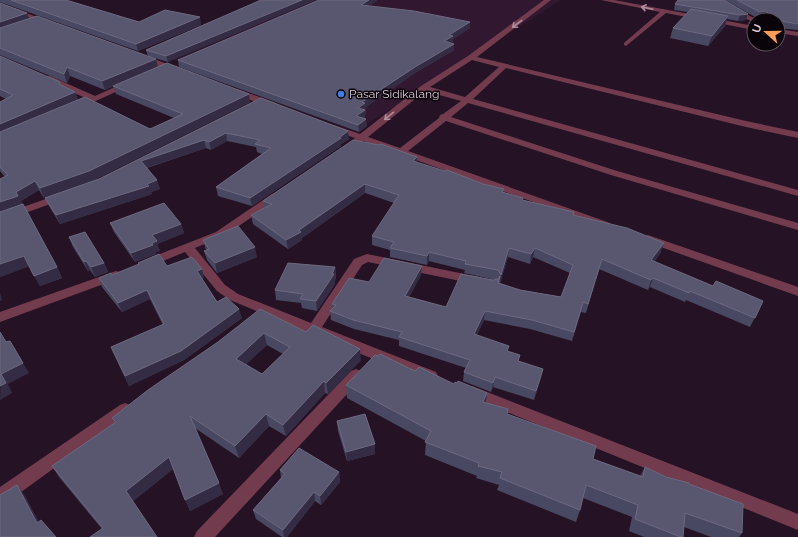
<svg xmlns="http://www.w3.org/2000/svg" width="798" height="537" font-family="Raleway,sans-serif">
	<rect width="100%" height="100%" fill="#261225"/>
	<path fill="#31172f" d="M313,0h248l-200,128 -187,-68z"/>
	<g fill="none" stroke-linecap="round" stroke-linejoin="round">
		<g fill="#733c4e" fill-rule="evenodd">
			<path d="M544,0h7l-74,57 269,64 52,11v6l-52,-11 -240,-59 -33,31 325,91v6l-330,-93 -17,14 166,54 181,52v7l-187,-55 -165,-54 -38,30 202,72 2,2 -6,3 -243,-87 -4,3h-6l-2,-2 4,-4 -24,-8 -1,-2 4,-3 26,9 61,-48 47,-30zM472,60l27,7 -34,30 -35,-10zM425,91l36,10 -18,13 -3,1 -1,3 -39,30 -32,-11z"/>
			<path d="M601,0h13l140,26v4l-88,-17 -40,33 -2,-1v-2l36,-31z"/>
			<path d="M715,0h7l35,20h-3v3l-2,-1z"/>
			<path d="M0,3l50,19 1,1 -5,1 -46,-17z"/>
			<path d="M778,29l20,3v4l-20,-3z"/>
			<path d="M139,55h6l36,15 -4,2h-3l-35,-13z"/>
			<path d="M44,76h6l45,20 31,-14h3l4,2 -57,26 -3,-1 -1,-2 1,-2 15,-6 -44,-19z"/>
			<path d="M231,89h6l39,14 1,2 -4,3 -3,-1 -39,-14z"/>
			<path d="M63,193l5,3 -1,2 -67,24v-7z"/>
			<path d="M276,193l5,3 -1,2 -56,38 -29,12 30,37 13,9 73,29 43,-64 13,-5 112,23 2,3 -2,3 -4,1 -107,-22 -6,3 -40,62 114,45 2,4 -2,4 -5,2 -5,-2 -118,-47 -1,-1 -77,-32 -13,-9 -32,-39 -39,16 -4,-1 -2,-3 2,-3 74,-29 56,-38z"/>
			<path d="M648,235l150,52v9l-154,-55 -2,-2 2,-2z"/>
			<path d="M116,271l4,1 2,3 -2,3 -120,44v-10z"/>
			<path d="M356,369l5,2 2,4 -2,4 -146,158h-21l3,-6 154,-160z"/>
			<path d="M472,386l326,128v16l-331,-134 -2,-4 2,-4z"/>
			<path d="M125,403l5,2 3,4 -3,4 -124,90 -6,2v-18l120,-82z"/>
		</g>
	</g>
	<g fill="#494862" fill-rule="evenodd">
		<path d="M0,0h66l73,22 62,3 -63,26 -138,-49z"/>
		<path d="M261,0l-93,62 -20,-6 -2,-6z"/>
		<path d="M724,0l22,20 -8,1 -11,-2 -2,7 -17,20 -38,-8 3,-10 15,-16 -14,-2 1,-6z"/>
		<path d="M725,0h73v30l-20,-2v-8h-12l-3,-2h-6z"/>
		<path d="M377,1l-8,5 101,16v6l-17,11v3l-2,1 3,1v6l-39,23 -49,34 -1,10 -1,1 3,8 -8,6 -180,-65 -1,-7z"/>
		<path d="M0,3l27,10 2,6 127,40 2,8 92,35 -158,79 -48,17 -5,-8 -18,11 36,66 5,11 -22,8 -11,-20 -29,11v-98l5,-2 -5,-6v-69l6,-3 -6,-3v-40l75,36 3,8 72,29 24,-11 -58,-24 -3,-8 -8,4 -35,-14 -3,7 -67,-28z"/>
		<path d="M261,98l88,41 -8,5v2l-89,60 -34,-10 -2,-9 46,-33 -5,-2 -1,-5 -29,-6 -16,9 -5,-2 -59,20 13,21 -9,3 1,2 -92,30 -11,-18 -4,-8 54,-19z"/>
		<path d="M417,163l66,21 21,5 -1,3 20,8 51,12 -1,3 88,37 -7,10 59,24 50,15 -13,26 -64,-27 -1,2 -35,-15 -2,3 -49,-21 -13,44 -5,-1 -9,29 -42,-12 -46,-9 -7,15 31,17 11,9 24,8 -2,9 -7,22 -41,-13 -2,5 -28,-11 1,-9 2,-4 -67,-22v-6l-45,-11 -23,-9 -1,-9 2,-2v-5l37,-22 52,-7 -12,22 37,10 47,-27h3l-32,-7 1,-3 -36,-9 -2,4 -37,-8v-7l-18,-5v-9l22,-33 -29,-10 -63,45v2l-14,9 -35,-25 -2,-9 13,-7 -1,-7zM508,257l22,7 3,-7 37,16 -9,24 -41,-7 -20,-7z"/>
		<path d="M110,223l71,1 3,9 -27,11 3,7 -5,1 1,2 -21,8 -21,-30z"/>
		<path d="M69,237l35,26 4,9 -13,5 -5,-7 -2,1 -15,-24z"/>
		<path d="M203,240l54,17 -40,16 -10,-13 -3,-9 2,-1z"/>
		<path d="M138,263l29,3 37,12 -2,1 15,23 25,16 -58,42 -55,26 -18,-39 52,-22 -13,-26 -28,13 -20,-25 -3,-9 13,-3 27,-11z"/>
		<path d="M335,267l1,10 -1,3v4l-18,27 -15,-3 -1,-5 -25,-3 -1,-10z"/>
		<path d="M260,309l101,51 -33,34 -3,-1 -39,43 -17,-10 -30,32 -44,-30 28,66 -33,17 -17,-42 -40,32 -31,28 -43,-52 -7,-11 63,-43 -3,-5 106,-76zM267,345l16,9 -21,20 -16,-10z"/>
		<path d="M415,371l39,13 33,9 -1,10 107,56 47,17 5,-9 21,10 23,7 53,49 -3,4h-28l-27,-10 -1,10h-39l-15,-6 3,-14 -49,-19 -3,12 -4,12 -79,-32 2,-5 -23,-7 1,-2 -52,-21 1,-14 -79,-43 -1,-13z"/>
		<path d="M337,421l38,33 -28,7 -9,-30z"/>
		<path d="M280,470l59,2 1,10 -19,23 -6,-4 -28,36h-5l-26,-18 -3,-9 28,-32z"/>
	</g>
	<g fill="#342c44">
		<path d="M302,0h14l-148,62 -2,-6z"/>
		<path d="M369,0h8v1l-16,10v-6z"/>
		<path d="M766,11l-3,7h-6l3,-6z"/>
		<path d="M27,13l3,7 -30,10v-8z"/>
		<path d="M748,14l-2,6 -8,1 2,-6z"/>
		<path d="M728,16l-3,10 -17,20 4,-10z"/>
		<path d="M200,17l1,8 -63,26 -2,-7z"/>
		<path d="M781,21l-3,7v-5z"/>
		<path d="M470,22v6l-17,11v3l-9,6v-7l5,-6z"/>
		<path d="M454,44v6l-39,23 -49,34v3h-1v7l-8,6 -1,-7 2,-8 4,-6 53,-35z"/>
		<path d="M156,59l2,8 -53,23 -3,-9z"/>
		<path d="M67,67l3,9 -3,7 -3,-9z"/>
		<path d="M75,92l3,9 -78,33v-10z"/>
		<path d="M249,94l1,8 -158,79 -48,17 -4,-10z"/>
		<path d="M366,119l1,7 -8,6 -1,-7z"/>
		<path d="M348,131l1,8 -8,5v2l-89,60 -2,-8z"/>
		<path d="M226,133l1,8 -16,9 -2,-8z"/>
		<path d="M204,140l2,8 -63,21 -2,-8z"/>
		<path d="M417,157v9l-4,-5z"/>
		<path d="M157,180l3,9 -9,3 1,2 -92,30 -4,-9z"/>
		<path d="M35,181l4,9 -18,11 2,4 -23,9v-12l16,-10z"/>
		<path d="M365,184v9l-63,45v2l-14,9 -2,-9z"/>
		<path d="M181,224l3,9 -27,11 3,7 -5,1 1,2 -21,8 -4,-9 21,-10v-8z"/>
		<path d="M664,243l-3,9 -13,18 3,-10z"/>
		<path d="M255,247l2,10 -40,16 -2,-10z"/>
		<path d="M509,248l-1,9 -9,28 2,-10z"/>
		<path d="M535,248l-2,9 -3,7 1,-10z"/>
		<path d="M429,252v9l-2,4v-9z"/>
		<path d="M24,256l6,10 -30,11v-13z"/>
		<path d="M86,261l4,9 -2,1 -4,-9z"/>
		<path d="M104,263l4,9 -13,5 -4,-10z"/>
		<path d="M422,266l-1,9 -16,30v-9z"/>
		<path d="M57,267l5,11 -22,8 -6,-10z"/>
		<path d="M335,267l1,10 -1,3v4l-18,27 -1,-10 16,-27z"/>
		<path d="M202,269l2,9 -5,2 -2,-9z"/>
		<path d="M653,278l-3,9 -2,3 3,-10z"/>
		<path d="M147,290l3,9 -28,13 -4,-9z"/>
		<path d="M0,293l2,7 -2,1z"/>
		<path d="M239,309l3,9 -58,42 -55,26 -4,-10z"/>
		<path d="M485,311l-1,9 -11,24 1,-10z"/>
		<path d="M264,333l3,12 -28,26 -3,-12z"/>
		<path d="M10,341l19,32 -21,11 4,9 -12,7 1,-26z"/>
		<path d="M360,349l1,11 -33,34 -2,-11z"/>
		<path d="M543,369l-2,9 -7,22 2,-9z"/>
		<path d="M495,377l-2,10 -2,5 2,-9z"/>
		<path d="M324,381l1,12 -39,43 -3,-11z"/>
		<path d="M487,393l-2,13 -2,-4z"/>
		<path d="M266,414l3,12 -30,32 -4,-12z"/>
		<path d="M375,444v10l-28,7 -1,-9z"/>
		<path d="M169,457l5,11 -42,34 -6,-11z"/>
		<path d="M339,472l1,10 -19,23 -1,-9z"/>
		<path d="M219,483l4,11 -33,17 -5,-11z"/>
		<path d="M17,485l8,11 20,37 -8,-10z"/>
		<path d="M314,492l1,9 -28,36h-3l-1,-7z"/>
	</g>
	<g fill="#59566f" stroke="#6d6980" fill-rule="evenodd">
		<path d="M11,0h55l73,22 26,-12 35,7 -64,27z"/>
		<path d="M261,0h41l-136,56 -20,-6z"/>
		<path d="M319,0h50l-8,5 53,6 56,11 -21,13 4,1 -9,5 10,3 -39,23 -53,35 3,1 -7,5 7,2 -9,6 10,3 -8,6 -180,-65z"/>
		<path d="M678,0h46l24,14 -8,1 -65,-11z"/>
		<path d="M737,0h61v24l-17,-3 -3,2v-3h-4l-8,-9 -6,1z"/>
		<path d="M0,3l27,10 -27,9z"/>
		<path d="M691,9l37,7 -16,20 -39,-8z"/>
		<path d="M37,16l119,43 -54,22 -35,-14 -3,7 -64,-26v-20z"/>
		<path d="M0,56l60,26 -1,2 16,8 -75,32v-22l13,-7 -13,-6z"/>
		<path d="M167,63l82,31 -160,77 -49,17 -5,-7 -19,11 2,4 -18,6v-23l8,-4 -8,-8v-35l85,-35 65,32 33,-15 -70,-28z"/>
		<path d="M261,98l87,33 -9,7h2l-91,60 -34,-11 55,-39 -16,-4 5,-4 -34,-7 -17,9 -5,-2 -63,21 16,19 -10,4 2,2 -93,29 -11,-17 54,-19z"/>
		<path d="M353,140l26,5 2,-1 36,13 -4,4 32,10 2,-1 36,14 21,5 -2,3 21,6 -1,2 52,12 -1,3 54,13 37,15 -13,17 62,26 3,-5 47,20 -8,17 -65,-27 -1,2 -36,-15 -2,2 -49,-21 -14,45 -5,-2 -9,30 -42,-12 -47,-9 -11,23 35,12 -2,5 13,4 -2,6 25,8 -7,22 -41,-14 -2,6 -29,-11 6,-12 -71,-23 3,-5 -49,-12 -23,-9 6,-6 -4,-1 17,-26 20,4 15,-24 38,8 -17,30 41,11 15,-33 32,6 5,-1 2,-3 -2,7 22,7 41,7 12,-32 -38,-17 -4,6 -22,-6 -8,27 -3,-5 -33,-6 1,-3 -37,-9 -2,4 -37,-8 4,-6 -22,-6 27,-41 -34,-11 -66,46 2,2 -15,8 -35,-25 21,-11 -9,-3z"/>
		<path d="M164,203l17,21 -29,11 5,6 -5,2 1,2 -22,8 -21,-30z"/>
		<path d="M23,204l34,63 -23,9 -10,-20 -24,8v-52z"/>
		<path d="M238,226l17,21 -40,16 -11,-12 5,-2 -6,-9z"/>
		<path d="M85,232l19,31 -13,4 -5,-6 -2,1 -15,-25z"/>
		<path d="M159,254l8,12 25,-9 10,12 -5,2 20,31 9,-5 13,12 -58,42 -56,25 -14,-29 53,-23 -17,-34 -29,13 -19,-25 12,-5 1,2 27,-11 -1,-1z"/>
		<path d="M288,263l47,4 -3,7h2l-18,27 -16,-2 3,-5 -28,-4z"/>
		<path d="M260,309l46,23 7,-7 47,24 -34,34 -2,-2 -41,44 -17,-11 -31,32 -45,-30 29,67 -34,17 -16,-43 -43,34 31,46h-67l13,-9 -51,-62 64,-44 -4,-4 36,-28 70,-48zM264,333l26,14 -28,27 -26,-15z"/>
		<path d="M0,332l6,10 4,-1 13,22 -22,11 5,9 -6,3z"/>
		<path d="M380,354l35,17 4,-4 35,17 1,-2 2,1 1,-2 29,12 -4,9 25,7 -1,5 89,32 -3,13 50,18 2,-10 21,10 23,6v1l54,20 -1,29 -57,-20 -2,24h-2l-46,-18 3,-14 -52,-20 -6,25 -80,-32 2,-6 -24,-6 1,-3 -54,-21 6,-11 -85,-46 29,-30 3,1z"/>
		<path d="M365,414l10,30 -29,8 -9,-31z"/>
		<path d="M299,448l40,24 -19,24 -6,-4 -31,38 -30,-20 32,-36 -5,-4z"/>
		<path d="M17,485l20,38 4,-3 15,17h-55l-1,-1v-41z"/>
	</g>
	<defs><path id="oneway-shaft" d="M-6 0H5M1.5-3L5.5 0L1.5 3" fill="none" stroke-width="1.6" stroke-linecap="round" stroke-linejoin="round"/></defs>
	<g stroke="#ad8c9b">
		<use href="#oneway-shaft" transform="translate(647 8) rotate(-168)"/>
		<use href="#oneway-shaft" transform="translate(517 24) rotate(143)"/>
		<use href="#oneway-shaft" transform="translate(389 116) rotate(141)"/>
	</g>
	<circle fill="#3f7fe0" stroke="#0a0309" stroke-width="1.5" cx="341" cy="94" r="4"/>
	<g text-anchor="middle" stroke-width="3" stroke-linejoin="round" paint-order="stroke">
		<g font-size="12" fill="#dccdda" stroke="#0a0309" text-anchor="start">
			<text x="349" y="98">Pasar Sidikalang</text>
		</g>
	</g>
	<g transform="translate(766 32) rotate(291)"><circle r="19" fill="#0a0309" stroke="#5e545d"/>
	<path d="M0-3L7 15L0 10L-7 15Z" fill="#fe9c57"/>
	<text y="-6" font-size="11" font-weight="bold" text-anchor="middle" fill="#dccdda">U</text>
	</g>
</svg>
